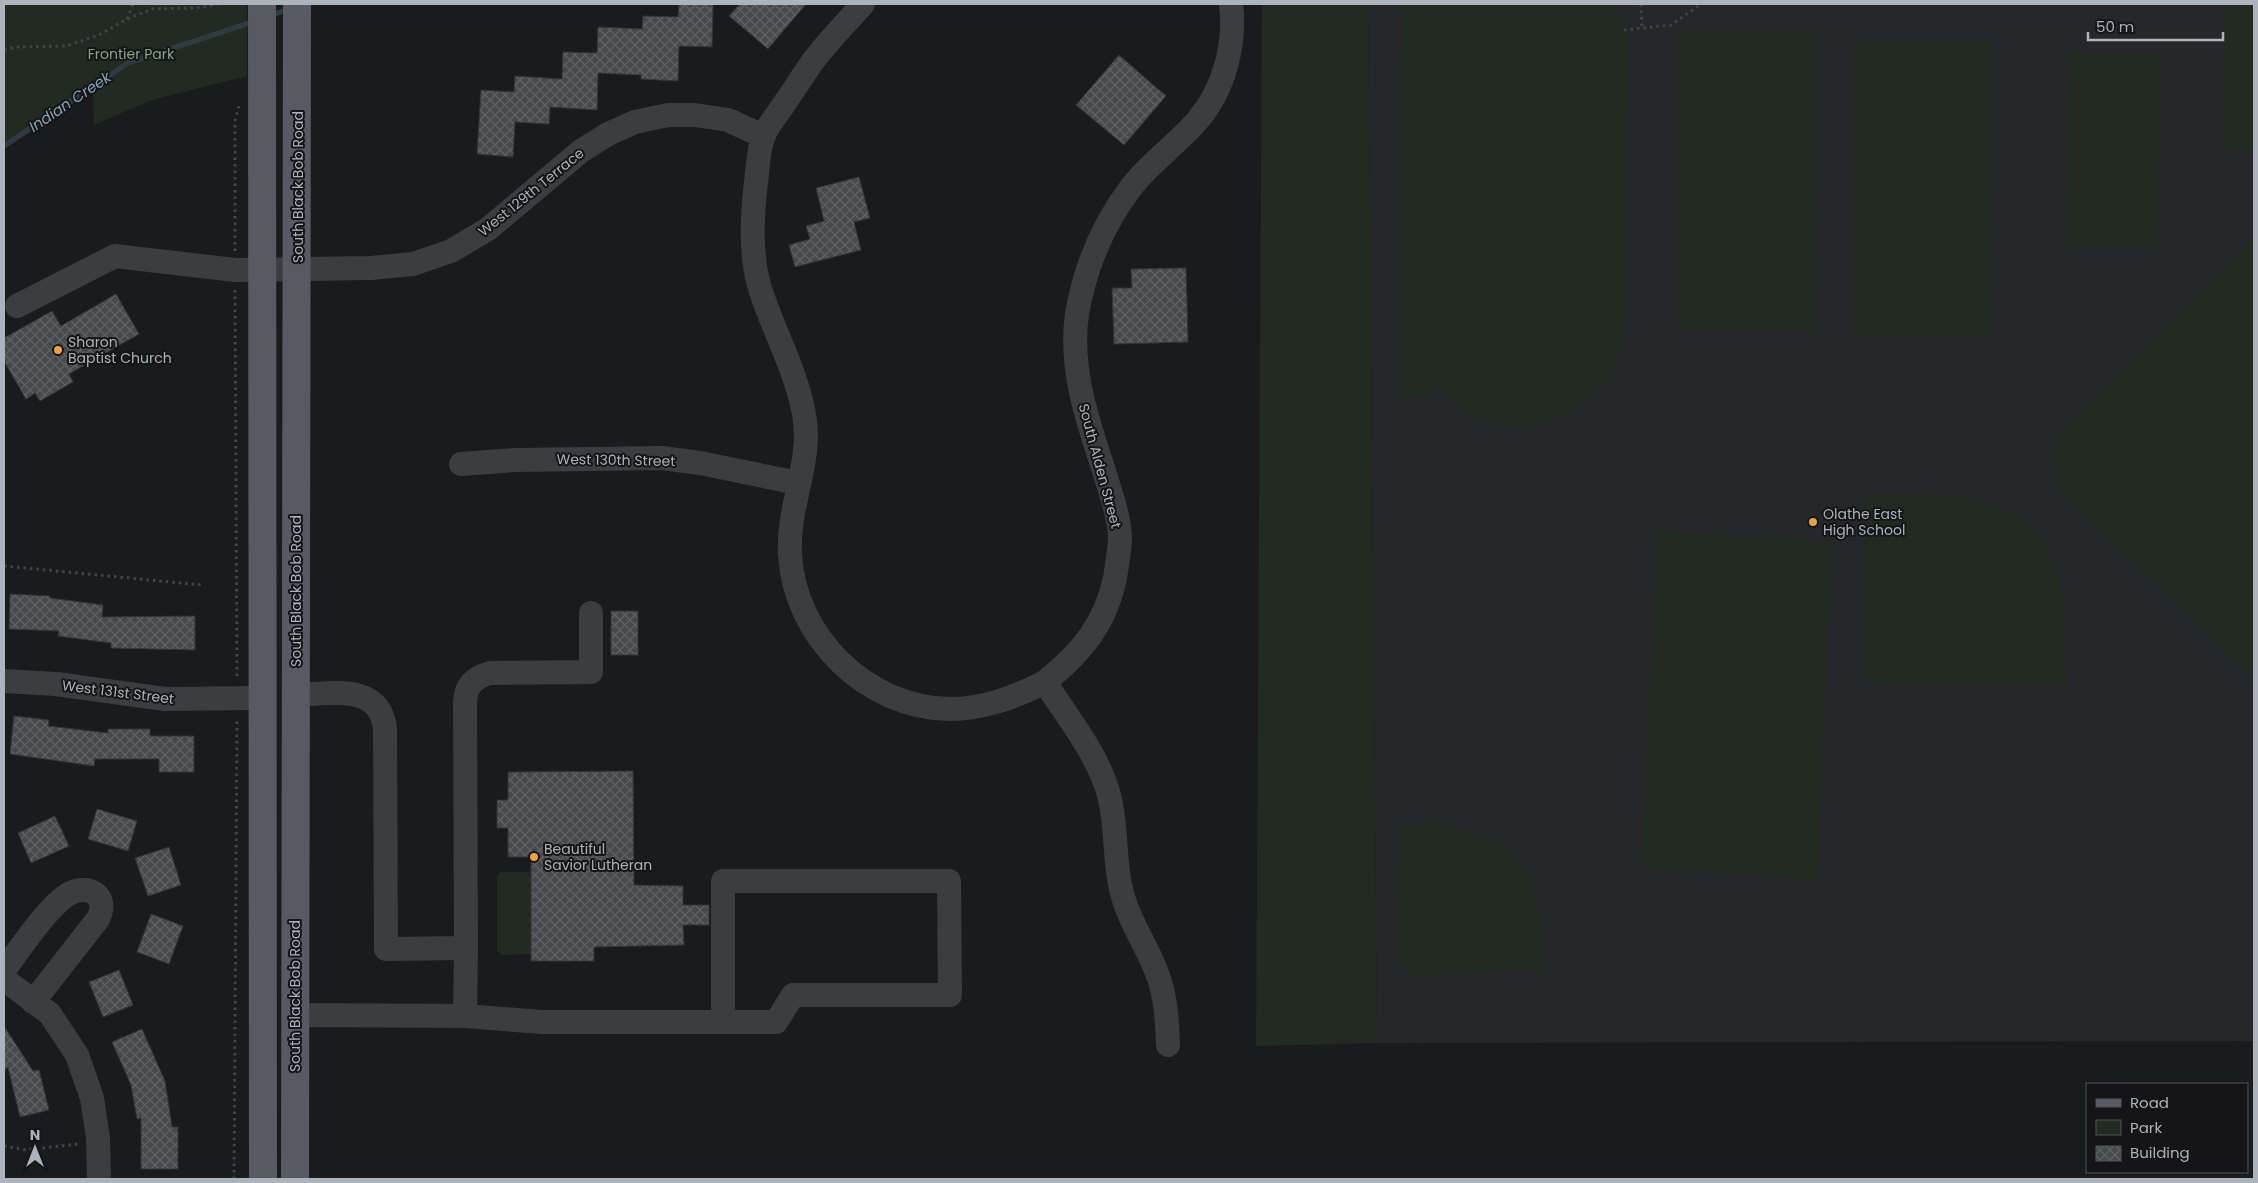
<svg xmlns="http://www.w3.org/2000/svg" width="2258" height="1183" font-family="Poppins,sans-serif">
	<defs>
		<pattern id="building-cross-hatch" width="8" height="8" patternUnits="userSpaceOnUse" patternTransform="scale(1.25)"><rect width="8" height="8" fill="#47494c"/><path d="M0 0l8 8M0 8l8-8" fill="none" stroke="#5f6164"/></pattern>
	</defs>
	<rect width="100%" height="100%" fill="#1a1b1d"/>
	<path fill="#26272a" d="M1368,4h886v1037l-877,2z"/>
	<g fill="#222b22">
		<path d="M4,4h243v72l-95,24 -58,25 -1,-38 -89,59z"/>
		<path d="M1262,4h106l9,1039 -121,3z"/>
		<path d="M1402,4h214l5,8 5,27 -1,290c-3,16 -6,35 -17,50 -27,36 -77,57 -121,43 -23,-8 -39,-23 -56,-38v14h-30z"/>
		<rect x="2224" y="4" width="30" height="146"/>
		<path d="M1677,33h138l-1,298h-138z"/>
		<path d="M1852,39h139l-1,298h-138z"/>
		<path d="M2068,52l92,1 -2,196h-93z"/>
		<path d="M2254,238v441l-190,-184c-12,-27 -15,-41 0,-67z"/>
		<path d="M1863,493c80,2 172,-9 197,89 8,32 5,70 6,103h-191l-12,-13z"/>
		<path d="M1657,530l175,11 -15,339 -176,-12z"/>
		<path d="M1438,822l34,9 34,18 26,27 10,48 -1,47 -128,5 -16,-15 2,-137z"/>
		<path d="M501,872h30v82l-29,1 -5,-4v-75z"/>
	</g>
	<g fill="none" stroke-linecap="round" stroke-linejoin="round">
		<g stroke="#303b41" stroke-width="5.5">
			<path d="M271,15l19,-6"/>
			<path d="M4,146l124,-83 127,-42"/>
		</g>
	</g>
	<g fill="url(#building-cross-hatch)" stroke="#343538">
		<path d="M679,4h34l-1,43 -33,-1 -1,35 -37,-2v-4l-43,-2 -1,37 -47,-3 -1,17 -34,-2 -2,35 -36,-3 4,-64 33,2 1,-16 47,3 1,-27 34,1 1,-26 44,2 1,-13 35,1z"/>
		<path d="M740,4h66l-38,45 -39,-33z"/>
		<path d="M1119,55l47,41 -42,49 -48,-40z"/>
		<path d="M859,177l11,41 -16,4 7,28 -66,17 -6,-22 21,-6 -4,-13 18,-5 -8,-33z"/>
		<path d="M1186,268l2,74 -74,2 -2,-56h20l-1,-19z"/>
		<path d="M116,294l23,40 -70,40 4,8 -33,19 -5,-8 -9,6 -22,-38v-23l48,-27 9,15z"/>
		<path d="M10,594l40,2v2l53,7 -1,12 93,-1v34l-84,-2v-5l-53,-7 1,-5 -50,-2z"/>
		<rect x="611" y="611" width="27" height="44"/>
		<path d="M14,716l35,4 -1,6 60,7v-4h42v7h44v36h-35v-13h-64l-1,7 -84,-12z"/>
		<path d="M633,771l1,114 49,1v19h26v20h-26l1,20 -90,2v14h-63v-104h-23v-29h-11v-28h11v-28z"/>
		<path d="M97,809l40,12 -9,30 -40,-12z"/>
		<path d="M55,816l14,30 -38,17 -13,-30z"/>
		<path d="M169,847l12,38 -33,11 -13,-38z"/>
		<path d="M151,914l32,12 -14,38 -32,-12z"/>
		<path d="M119,970l14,35 -30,12 -14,-35z"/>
		<path d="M4,1026l29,45 6,-1 10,40 -29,7 -12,-50 -4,3z"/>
		<path d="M142,1029l23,52 7,46h6v42h-37v-51l-4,1 -6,-34 -19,-43z"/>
	</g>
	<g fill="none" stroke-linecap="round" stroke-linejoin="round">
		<g stroke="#414448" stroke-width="3" stroke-dasharray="2.5 4" stroke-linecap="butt">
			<path d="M1641,4l1,25"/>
			<path d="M127,19l6,-15"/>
			<path d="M1624,30l47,-5 30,-21"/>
			<path d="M4,50l11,-3 51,-1 33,-11 28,-16 25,-10 44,-1 22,-4"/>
			<path d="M235,251v-131l4,-14"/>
			<path d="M235,290l2,389"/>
			<path d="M4,566l198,19"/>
			<path d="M4,1146l22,4 52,-6"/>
			<path d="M234,1179l3,-461"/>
		</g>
		<g stroke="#3b3d41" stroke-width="24">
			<path d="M863,4c-17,19 -35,37 -50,57 -10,14 -19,29 -29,43 -6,10 -16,21 -20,31 -6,14 -6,33 -8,47 -4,33 -6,71 3,103 13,44 37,84 45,129 9,47 -17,92 -14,140 4,82 76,154 160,155 34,0 65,-12 95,-27"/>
			<path d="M17,306l98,-50 120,14 136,-2 42,-4 38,-13 37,-22 93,-78 27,-17 27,-12 33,-7h27l33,5 35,16"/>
			<path d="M461,464l54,-4 147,-2 38,5 98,20"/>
			<path d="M4,681l52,3 109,15 98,-1"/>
			<path d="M295,695c35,-1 85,-13 90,34l1,220 80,-1 -1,-247c1,-16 10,-24 25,-28l101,-1v-59"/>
			<path d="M4,970c16,-21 42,-61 63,-75 21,-13 43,1 31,24l-65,83"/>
			<path d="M4,979l46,35 27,41 15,43 6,40 1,41"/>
			<path d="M295,1015l170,1 77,6h234l17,-27h157l-1,-114h-226v141"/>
			<path d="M465,1016l1,-68"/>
			<path d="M1168,1045c-1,-25 -2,-49 -11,-72 -9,-25 -25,-47 -33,-73 -11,-34 -6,-71 -15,-105 -11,-41 -42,-78 -64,-113 36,-29 60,-57 70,-104 2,-12 4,-25 5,-38 0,-22 -9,-45 -15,-66 -17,-52 -36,-105 -28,-160 8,-47 26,-90 55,-128 19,-24 45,-42 65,-65 27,-31 39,-77 34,-117"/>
		</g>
		<g stroke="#575a60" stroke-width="28">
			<path d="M262,4l1,1175"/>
			<path d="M295,1179l2,-1175"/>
		</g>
	</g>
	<g fill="#eda142" stroke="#151518" stroke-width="2">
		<circle cx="58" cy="350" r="5"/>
		<circle cx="1813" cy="522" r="5"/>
		<circle cx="534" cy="857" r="5"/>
	</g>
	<g text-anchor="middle" stroke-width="4" stroke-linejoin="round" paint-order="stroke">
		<g font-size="14" fill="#87a685" stroke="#151518">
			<text x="131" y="59">Frontier Park</text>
		</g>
		<g font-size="14" fill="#adb3bb" stroke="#151518">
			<text transform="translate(298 187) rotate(-90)" y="5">South Black Bob Road</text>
			<text transform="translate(531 192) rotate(-39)" y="5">West 129th Terrace</text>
			<text transform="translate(616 460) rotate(1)" y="5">West 130th Street</text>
			<text transform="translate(1100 466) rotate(75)" y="5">South Alden Street</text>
			<text transform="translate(296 591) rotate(-90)" y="5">South Black Bob Road</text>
			<text transform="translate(118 692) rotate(7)" y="5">West 131st Street</text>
			<text transform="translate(295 996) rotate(-90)" y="5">South Black Bob Road</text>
		</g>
		<g font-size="14" fill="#adb3bb" stroke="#151518" text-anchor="start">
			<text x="68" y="347">Sharon<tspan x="68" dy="16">Baptist Church</tspan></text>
			<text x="1823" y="519">Olathe East<tspan x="1823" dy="16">High School</tspan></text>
			<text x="544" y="854">Beautiful<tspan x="544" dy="16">Savior Lutheran</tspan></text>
		</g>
		<g font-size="15" font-style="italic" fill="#86a4b5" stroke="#151518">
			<text transform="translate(70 102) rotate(-34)" y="5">Indian Creek</text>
		</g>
	</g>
	<rect width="2258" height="1183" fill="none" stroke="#adb3bb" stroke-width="10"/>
	<rect x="2086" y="1083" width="162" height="90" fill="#151518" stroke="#525459"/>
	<rect x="2096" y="1099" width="25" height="8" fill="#575a60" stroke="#525459"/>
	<text x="2130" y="1108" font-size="15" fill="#adb3bb">Road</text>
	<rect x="2096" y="1120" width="25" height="15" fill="#222b22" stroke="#525459"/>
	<text x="2130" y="1133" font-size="15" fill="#adb3bb">Park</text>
	<rect x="2096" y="1146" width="25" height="15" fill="url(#building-cross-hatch)" stroke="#525459"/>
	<text x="2130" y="1158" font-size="15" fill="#adb3bb">Building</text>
	<g transform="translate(35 1148)" stroke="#151518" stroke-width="4" paint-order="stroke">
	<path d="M0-4L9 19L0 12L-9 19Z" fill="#adb3bb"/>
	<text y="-8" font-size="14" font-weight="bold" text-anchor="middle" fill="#adb3bb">N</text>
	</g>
	<path d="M2088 32v8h135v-8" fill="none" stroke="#adb3bb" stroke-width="2.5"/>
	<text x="2096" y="32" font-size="15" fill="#adb3bb" stroke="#151518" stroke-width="4" paint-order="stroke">50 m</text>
</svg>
